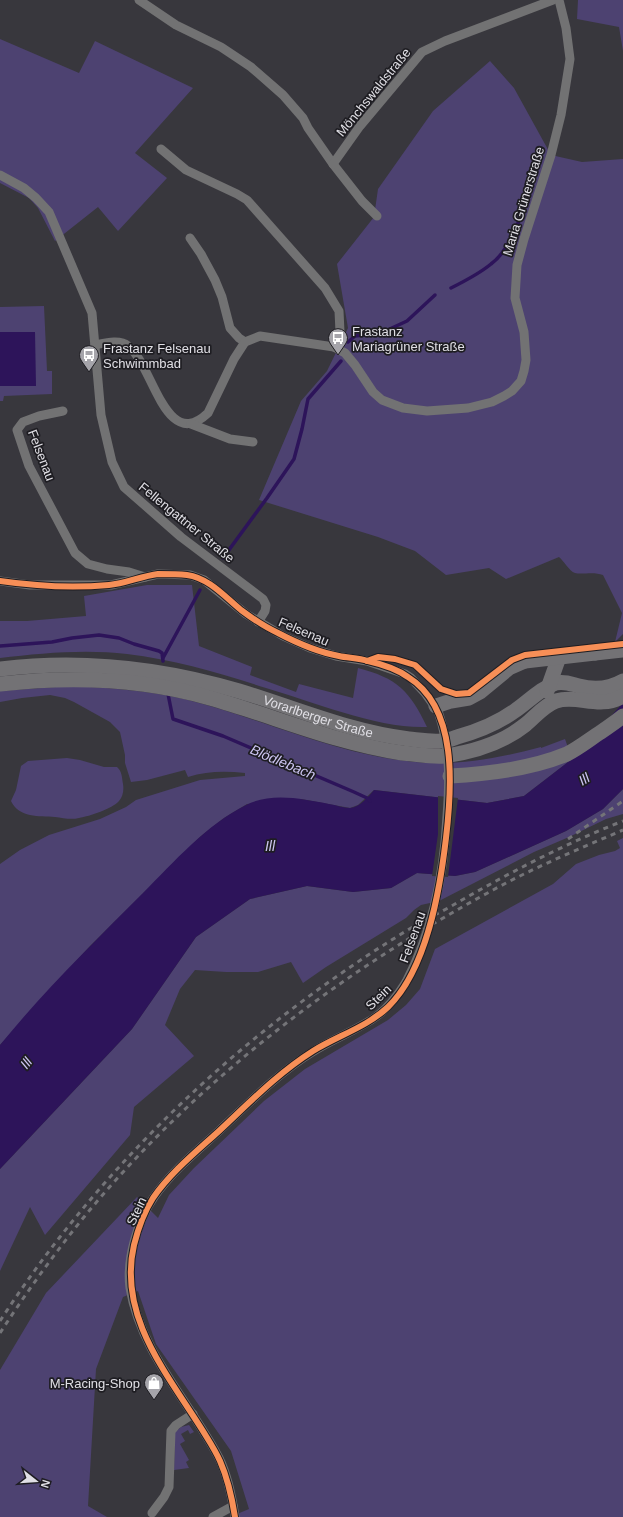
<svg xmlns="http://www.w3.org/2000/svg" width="623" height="1517" font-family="Arial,sans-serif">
	<rect width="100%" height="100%" fill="#38373d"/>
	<g fill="#4d4271">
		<path d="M578,0h45v51l-4,-24 -42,-8z"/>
		<path d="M0,39l79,34 16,-32 98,47 -58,65 32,25 -49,53 -20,-24 -43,34 -17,-33 -9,-10 -29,-15z"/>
		<path d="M490,61l24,27 37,67 31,7 41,-3v475l-8,8 7,-29 -19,-38c-10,-4 -21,0 -28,-2 -6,-2 -11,-12 -16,-16l-53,22 -17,-11 -43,7 -31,-24 -37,-14 -119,-37 42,-99 26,-30 21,-43 -11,-64 37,-47 4,-28 55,-78z"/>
		<path d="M44,306l3,65h5v23l-48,2 -1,5h-3v-94z"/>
		<path d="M147,585h45l7,61 53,21 -2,8 46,17 3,-8 54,14 5,-30c39,10 52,23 69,59 -48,2 -114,-25 -161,-39 -46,-15 -91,-28 -139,-34 -41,-5 -86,-1 -127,4v-37h27l59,-5 -2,-20z"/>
		<path d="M70,686c38,2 76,4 114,13 77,19 151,56 231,63 43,4 85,-4 126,-15v1l24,-9 7,20 -48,37 -37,7 -113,-13 -16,15 -8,3 -49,-9 -54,5 -23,14 -23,18 -111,110 -90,99v-181l20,-14 29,-15 51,-16 26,-12 10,-7 64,-20 45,-4v-3c-20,-2 -38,-2 -57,4l-3,-7 -38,10 -16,2 -6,-19v-8l-5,-23 -10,-10 -36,-20 -9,-4 -15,-3 -28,3 -22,4v-11z"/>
		<path d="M67,758l13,2 24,7h13c5,4 5,11 6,17 1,6 0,13 -4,17 -7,8 -29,15 -40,17 -8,2 -16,0 -24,-1 -16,-1 -36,1 -44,-16l5,-11 5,-24 7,-5z"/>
		<path d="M623,789v25l-17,5 -37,18 -35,15 -95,49 -18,4 -7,5 -8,8 -80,49 -23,16 -12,-21 -33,10h-32l-31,-2 -15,19 -15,36 29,31 -60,51 -4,28 -85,100 -15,-28 -30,64v-102l132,-140 64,-92 54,-38 57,-13 46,6 38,-4 26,-15 38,3 20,-4 91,-41 37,-22z"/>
		<path d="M623,838v679h-393l19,-8 -18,-58 -75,-107 -18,-53 -15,6 -27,72 -8,137 19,11h-107v-147l46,-77 91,-96 21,21 11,-23 25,-27 70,-67 41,-32 83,-49 18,-15 14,-16 15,-40 118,-65 23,-20 23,-9 16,-4 5,-3 -3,-7z"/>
		<path d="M189,1425l5,7 -4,2 -2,-4 -7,4 4,7 -5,3 9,16 -3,2 3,6 -15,2 1,-38 6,-5z"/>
	</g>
	<g fill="#2d145a">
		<path d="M0,332h35l1,54h-36z"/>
		<path d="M623,703v86l-20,20 -37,22 -91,41 -20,4 -38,-3 -26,15 -38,4 -46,-6 -57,13 -54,38 -64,92 -132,140v-124c44,-54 94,-103 143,-152 32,-32 63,-68 103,-88 25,-13 57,-6 83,-1 7,1 15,4 21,4 10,-1 18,-11 24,-18l113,13 37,-7 48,-37z"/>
	</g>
	<path fill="#38373d" d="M438,796l20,2 -10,79 -16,-1 6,-42z"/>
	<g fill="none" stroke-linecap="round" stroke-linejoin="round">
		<g stroke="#2d145a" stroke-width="3.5">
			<path d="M451,288c14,-7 28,-14 40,-24 25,-18 36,-68 44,-97"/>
			<path d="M348,342l7,-6 26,-3 26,-12 28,-26"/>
			<path d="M223,558l44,-60 27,-39 8,-30 6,-30 33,-38"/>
			<path d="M0,646l52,-4 20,-4 27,-3 20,3 15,6 25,7 3,2 1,8"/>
			<path d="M163,658l37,-68"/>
			<path d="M168,694l5,25 50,17 131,56 13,6 3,3"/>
		</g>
		<g stroke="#727273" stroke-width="9">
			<path d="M139,0l37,25 45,22 30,20 32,28 20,23 5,10 25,36 29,37 15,15"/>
			<path d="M161,149l25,21 51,24 10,6 78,88 14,23 1,21 -6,15"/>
			<path d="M333,164l27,-38 62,-74 23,-11 108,-41"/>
			<path d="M0,175l24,13 12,10 13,14 43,101 9,102 11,47 12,25 57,50 82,62 3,6 -1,6 -7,11"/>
			<path d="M190,238l11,16 14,26 7,17 8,31 9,10 6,4"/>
			<path d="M95,345c10,-2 25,-6 33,1 25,18 37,108 80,67l26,-54 11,-17 15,-6 74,11 11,6 10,12 18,27 9,8 21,8 24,3 41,-3 24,-6 12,-6 8,-5 9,-10 3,-10 2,-11 -2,-28 -9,-34 2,-33 7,-26 27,-84 10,-40 9,-56 -4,-31 -7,-28"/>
			<path d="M63,411l-24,5 -16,6 -6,8 12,36 46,87 13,11 19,5 22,3 16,5"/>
			<path d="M191,424l39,15 23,3"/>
			<path d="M0,581l30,4h81l47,-11 32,1 14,5 42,34 37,22 27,12 26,8 31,5 38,13 6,4 14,15 12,17"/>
			<path d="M152,1513l12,-16 5,-10 2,-56 5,-6 17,-11"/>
			<path d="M213,1517l20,-11"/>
			<path d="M235,1517c-3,-20 -7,-41 -16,-59 -30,-57 -78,-105 -89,-170 -4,-28 8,-69 24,-91 18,-26 43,-46 65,-66 30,-28 60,-59 95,-80 20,-13 44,-21 63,-35 12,-9 21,-21 29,-34"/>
		</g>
		<g stroke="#737275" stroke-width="15">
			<path d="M595,653l28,-3"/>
			<path id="s1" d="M0,669c81,-10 161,-1 239,22 56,17 111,41 170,48 10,1 22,3 32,2 5,0 11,-2 16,-4 22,-6 40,-13 59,-27 13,-9 25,-22 40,-27 9,-2 15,1 23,3 15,4 30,3 44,-5"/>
			<path d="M0,684c71,-8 141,-6 210,14 64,18 125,45 192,55 13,1 28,4 42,3 30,-4 57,-12 81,-31 10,-8 18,-19 31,-24 22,-7 43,9 67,-5"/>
			<path d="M547,691l12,-34"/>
			<path d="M436,706l15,-5 18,-3 11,-6 29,-24 16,-7"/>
			<path d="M450,776c38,-2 81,-7 117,-22 12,-6 23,-15 34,-22 7,-5 15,-10 22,-16"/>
		</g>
		<g stroke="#747478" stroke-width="3" stroke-dasharray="5 5" stroke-linecap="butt">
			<path d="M568,839l55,-38"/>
			<path d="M0,1321c105,-162 251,-297 416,-396 10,-6 21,-11 32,-17 57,-33 114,-63 175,-87"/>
			<path d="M0,1333c26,-40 54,-79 84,-116 112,-136 255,-244 409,-327 42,-23 86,-41 130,-60"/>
		</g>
		<path stroke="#727273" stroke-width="9" d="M406,982c27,-51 38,-108 41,-166 3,-38 3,-70 -9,-105"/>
		<path stroke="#737275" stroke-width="15" d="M525,661l70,-8"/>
		<g stroke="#1e1d22" stroke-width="8">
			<g id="cycleway">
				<path d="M0,581c34,5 74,7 109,4 16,-1 32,-9 49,-11 9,0 20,0 29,1 22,3 38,22 54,35 12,9 24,17 37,23 19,10 39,19 61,23 9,2 19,2 29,5 13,3 29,8 40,16 50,31 44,110 38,161 -6,52 -19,131 -58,169 -21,20 -51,29 -75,44 -35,22 -64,52 -94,80 -23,21 -48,41 -66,67 -9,14 -15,31 -19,47 -17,73 36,132 72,191 5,8 10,16 14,25 8,18 12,37 15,56"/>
				<path d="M367,661l11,-4 17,2 20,6 26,24 15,5 13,-1 43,-33 13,-5 98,-11"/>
			</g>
		</g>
		<use href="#cycleway" stroke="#f78f57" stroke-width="6"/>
	</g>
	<defs>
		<g id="bus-pin" transform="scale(1)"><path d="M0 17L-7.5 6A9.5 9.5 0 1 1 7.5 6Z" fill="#a5a4aa" stroke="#1e1d22"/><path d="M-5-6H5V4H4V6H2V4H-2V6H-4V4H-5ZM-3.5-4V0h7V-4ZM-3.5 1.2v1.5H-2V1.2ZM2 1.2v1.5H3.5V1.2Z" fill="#fff"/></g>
		<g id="shop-pin" transform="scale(1)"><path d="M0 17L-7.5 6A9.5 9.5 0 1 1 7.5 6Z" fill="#a5a4aa" stroke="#1e1d22"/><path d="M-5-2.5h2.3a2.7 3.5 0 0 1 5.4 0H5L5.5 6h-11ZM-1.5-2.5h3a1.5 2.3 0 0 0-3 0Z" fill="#fff"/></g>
	</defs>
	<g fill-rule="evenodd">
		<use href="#bus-pin" x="338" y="338"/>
		<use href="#bus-pin" x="89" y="355"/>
		<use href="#shop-pin" x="154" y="1383"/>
	</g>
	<g text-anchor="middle" stroke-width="3.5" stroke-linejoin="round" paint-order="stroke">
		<g font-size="13" fill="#e0dfe5" stroke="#1e1d22">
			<text transform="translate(373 92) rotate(-51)" y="5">Mönchswaldstraße</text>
			<text transform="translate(523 201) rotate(-73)" y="5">Maria Grünerstraße</text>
			<text transform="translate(42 455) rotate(69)" y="5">Felsenau</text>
			<text transform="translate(187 522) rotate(39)" y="5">Fellengattner Straße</text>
			<text transform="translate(304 631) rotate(23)" y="5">Felsenau</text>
			<text dy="5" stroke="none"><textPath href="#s1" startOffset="325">Vorarlberger Straße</textPath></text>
			<text transform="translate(412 937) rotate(-70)" y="5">Felsenau</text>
			<text transform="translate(378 997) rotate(-44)" y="5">Stein</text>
			<text transform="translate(136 1211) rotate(-65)" y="5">Stein</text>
		</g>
		<g font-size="13" fill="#e0dfe5" stroke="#1e1d22" text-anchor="start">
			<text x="352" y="336">Frastanz<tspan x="352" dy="15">Mariagrüner Straße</tspan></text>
			<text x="103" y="353">Frastanz Felsenau<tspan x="103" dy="15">Schwimmbad</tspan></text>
			<text x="140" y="1388" text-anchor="end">M-Racing-Shop</text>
		</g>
		<g font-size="14" font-style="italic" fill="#cdc5f2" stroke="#1e1d22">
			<text transform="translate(283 762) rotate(23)" y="5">Blödlebach</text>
			<text transform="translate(584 779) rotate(-31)" y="5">Ill</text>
			<text x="270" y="851">Ill</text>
			<text transform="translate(26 1063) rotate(-51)" y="5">Ill</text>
		</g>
	</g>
	<g transform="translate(36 1481) rotate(107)" stroke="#1e1d22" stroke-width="3" paint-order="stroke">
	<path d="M0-3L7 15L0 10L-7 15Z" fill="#e0dfe5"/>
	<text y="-6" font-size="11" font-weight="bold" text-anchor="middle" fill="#e0dfe5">N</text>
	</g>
</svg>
